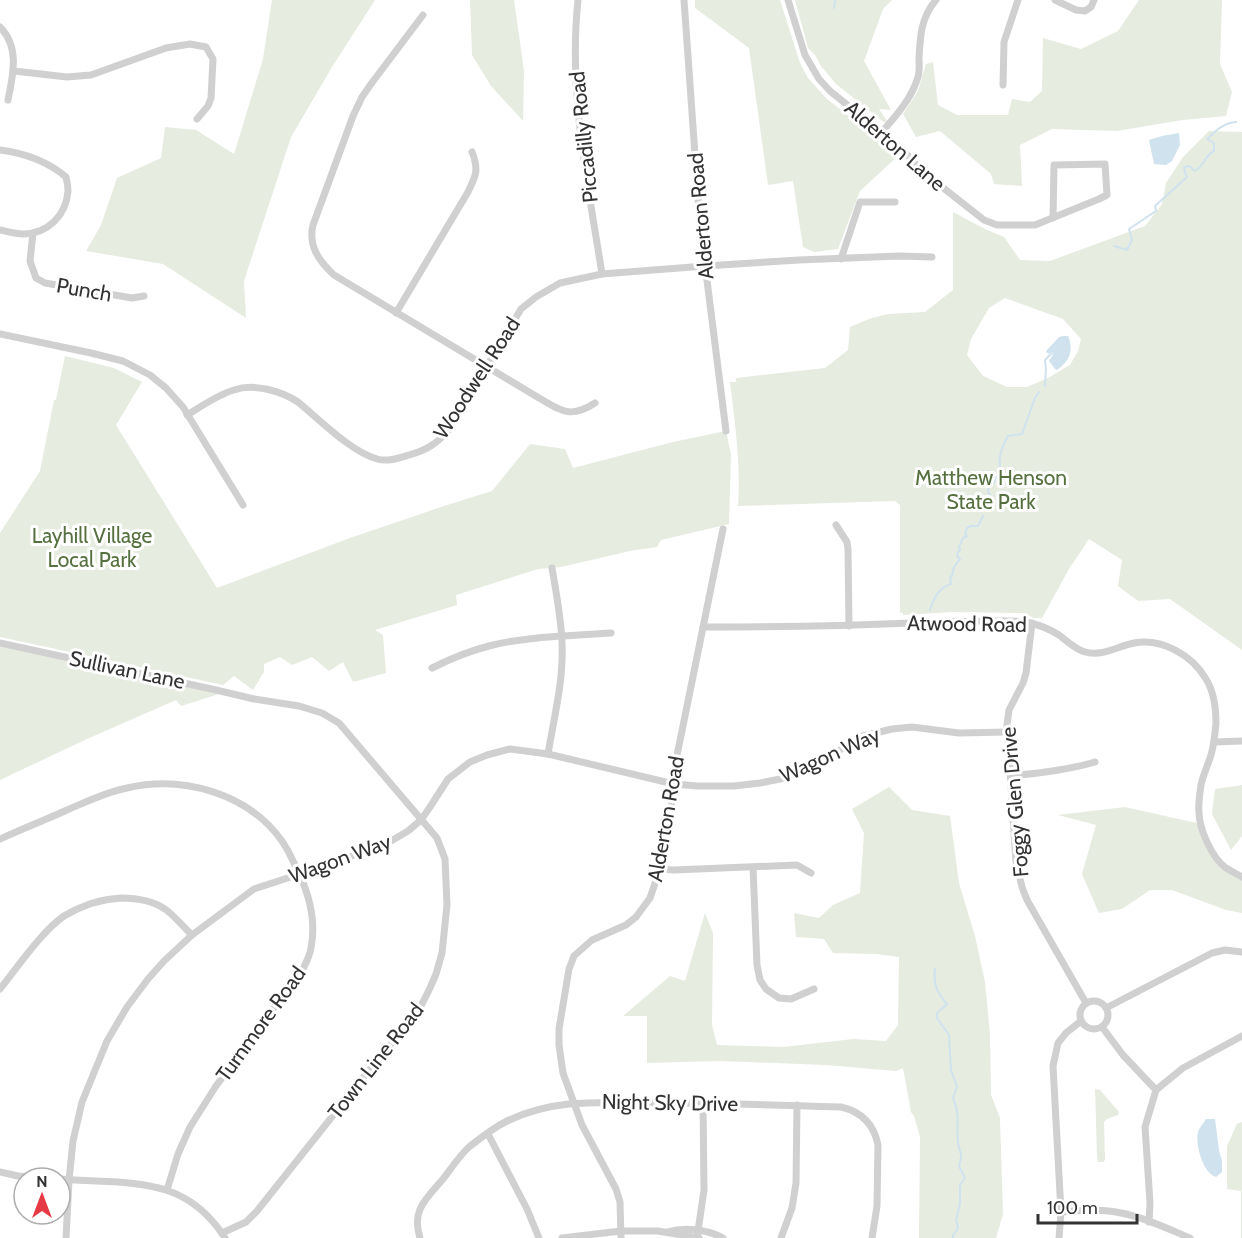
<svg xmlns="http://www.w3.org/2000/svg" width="1242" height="1238" font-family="Cabin,sans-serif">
	<rect width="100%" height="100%" fill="#fff"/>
	<g fill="#e6ecdf" fill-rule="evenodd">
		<path d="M272,0h103l-43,67 -41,70 -47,144 2,37 -83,-54 -77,-13 15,-26 16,-47 44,-20 4,-31 31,3 38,24 29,-95z"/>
		<path d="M470,0h44l10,71 -1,50 -32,-35 -19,-31z"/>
		<path d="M695,0h85l20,63 8,15 19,21 72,56 -39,36 -22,58 -24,3 -11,-5 -10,-66 -25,4 -19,-137 -54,-40z"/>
		<path d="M795,0h97l-9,9 -19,52 27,49 -12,-1 8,12 -2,2 -49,-39 -15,-18 -6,-11 -7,-7z"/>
		<path d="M1139,0h83l-2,64 12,28 -6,24 -43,4 -66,11 -65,-2 -32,16 2,41 -28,-2 -3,-10 -51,-43 -24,6 -13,-23 15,-23 8,-27 7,-2 5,43 19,10h51l4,-16 18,3 12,-11 1,-53 38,11 37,-18z"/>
		<path d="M1209,131l33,1v518l-72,-51 -32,2 -20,-15 4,-26 -33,-21 -20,30 -27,49h-8l-10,-5 -71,-1 -50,3v-2h-3v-108l-5,-4 -157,5c3,-41 -3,-83 -8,-124h6v-4l89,-10 23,-18 2,-23 19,-8 19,-5 37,-2 28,-22v-78l32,17 19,8 16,23 30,1 95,-35 17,-22 4,-21 17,-26zM1005,298l58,21 18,20 -3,12 -8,14 -22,13 -21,9h-20l-24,-11 -16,-21 4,-16 18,-31z"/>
		<path d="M65,356l49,12 28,14 -26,43 101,163 133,-50 94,-32 48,-15 38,-47 35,5 8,19 100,-26 53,-11 5,24 -2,69 -68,16 -4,7 -27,4 -69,16 -23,2 -82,26 1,10 -82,25 8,5 3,38 -33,9 -10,-20 -14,9 -17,-14 -20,8 -12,-8 -16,7v8l-11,18 -19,-14 -11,9 -223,-48v-104l40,-62 14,-71h2z"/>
		<path d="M0,645l219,49 -38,12 -5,-6 -89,39 -87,41z"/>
		<path d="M1242,785v51l-11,14 -19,-36 3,-25z"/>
		<path d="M889,787l23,23 38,6 9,67 16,53 10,46 5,52 1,61 9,23 3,96 -7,24h-77l1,-101 -6,-21 -3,-4 -8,-44 -7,3 -70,-6 -105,-4 -74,2v-47h-24l47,-40 15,5 20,-68 8,20 -1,92 5,20 66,2 70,-8 33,2 12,-16 1,-68 -23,-3 -43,-1 -9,-14 -28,-2 -2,-24 25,5 14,-13 27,-12 4,-60 -12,-24z"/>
		<path d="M1125,807l76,17 15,34 26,20v35l-16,-3 -54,-20h-22l-28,19 -23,4 -17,-39 14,-49 -38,-10z"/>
		<path d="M1095,1089l5,1 19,22 -1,3 -11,4 -3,3 1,38 -2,2h-5l-1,-6z"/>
		<path d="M1242,1122v116h-1v-47l-14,-2v-43l10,-22z"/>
	</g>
	<g fill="#cfe2ee">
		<path d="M1179,133l1,12 -8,16 -6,4 -12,-1 -5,-24 13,-4z"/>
		<path d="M1063,336h5c6,14 2,25 -11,34l-2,-1 -6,-8 6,-9h-2l-4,2 -3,-2 1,-2 12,-13z"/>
		<path d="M1206,1119h9l4,31 3,11v11l-6,5c-13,-4 -21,-32 -18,-45 1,-4 6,-9 8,-13z"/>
	</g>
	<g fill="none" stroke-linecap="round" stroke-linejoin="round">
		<g stroke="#cfe2ee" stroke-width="2">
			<path d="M834,8l1,-8"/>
			<path d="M1114,246l13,4 5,-10 -3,-11 27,-18 -1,-5 32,-29 -2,-5 -1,-5 5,-1 6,5c9,-5 10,-16 19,-20v-8l-7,-4c9,-8 16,-16 29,-17"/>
			<path d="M1045,386l1,-17 -1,-9 5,-5 5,-3"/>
			<path d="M992,498l-4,-6 1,-8h4c3,-5 4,-10 8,-14 -4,-12 1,-24 7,-34l14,-2 13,-36 4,-6"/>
			<path d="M930,610c4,-12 8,-22 21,-26l-1,-7 2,-1 2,-9 6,-8 -3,-3 1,-4 2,-2 -1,-3 4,-9 4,-2 -2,-2 2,-6 4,-2h7l5,-10"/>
			<path d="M935,969c-2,16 2,23 12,35l-10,9v5l12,17 2,35 6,17 -4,11c8,19 3,26 5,44 1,13 6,8 1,24l6,12 -5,7v19l-4,16 2,6 -1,4 -4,5v3"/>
		</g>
		<g stroke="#d0d0d0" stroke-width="7">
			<path d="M578,0c-10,92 10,184 24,274"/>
			<path d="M684,0l16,225 26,206"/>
			<path d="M788,0l17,55 14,24 11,12 72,58 21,23 61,48 13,5h38l64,-26 8,-4 -2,-31 -51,1 -1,53"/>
			<path d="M1055,0l21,10 9,1 6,-4 3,-7"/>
			<path d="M423,15l-52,69 -9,13 -9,19 -40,109c-5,21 6,36 21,50l205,123c23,13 31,21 56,5"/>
			<path d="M0,27c20,20 13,48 8,73"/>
			<path d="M14,71l53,6 24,-2 75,-27 24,-4 16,3 7,12 -2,39 -3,8 -11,13"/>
			<path d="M1003,85l1,-43 14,-42"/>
			<path d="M882,132c14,-16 30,-34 36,-55 2,-6 1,-13 1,-19 1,-21 2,-41 17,-58"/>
			<path d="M0,150c24,3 47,11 66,27 1,4 2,10 2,14 -2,25 -20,42 -44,43 -8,0 -16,-2 -24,-4"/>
			<path d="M33,233l-3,28 6,17 9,5 87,15 12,-2"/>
			<path d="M841,259l19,-57h35"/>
			<path d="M396,313l72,-121c8,-16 11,-23 4,-40"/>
			<path d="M0,334l91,19 32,8 27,14 16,13 17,19 60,98"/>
			<path d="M187,415c15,-9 30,-20 47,-25 20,-7 47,1 64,12 22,18 52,49 79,57 11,3 22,-1 32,-4 18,-5 27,-11 39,-24l73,-122 15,-12 24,-14 42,-9 103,-8 94,-6 100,-4 33,1"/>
			<path d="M836,525l11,17 1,7 1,77"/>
			<path d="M1032,623l-6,50 -3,10 -14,27 -2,15 9,137 6,25 5,13 59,103"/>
			<path d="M703,627c70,0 139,-1 209,-4 27,-1 54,-2 81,-2 13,0 25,-1 37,2 9,2 21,7 29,12 8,6 16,14 26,17 17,5 33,-6 49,-9 28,-5 58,12 72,36 8,13 10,30 10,44 -1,11 -2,22 -5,32 -3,10 -8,20 -10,30 -1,8 -3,19 -2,27 0,17 13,46 27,56 5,3 11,6 16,9"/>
			<path d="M0,643l216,47 38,9 45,7 23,7 17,10 98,115 8,21 2,46 -5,48 -6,21 -6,14 -11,22 -53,64 -109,137 -11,11 -24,11"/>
			<path d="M432,668c18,-9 37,-17 57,-22 39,-10 81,-10 122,-13"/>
			<path d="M1214,742l28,-1"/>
			<path d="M548,754c6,-37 16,-74 14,-112 -1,-25 -6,-50 -10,-74"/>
			<path d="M1011,776c28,-3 57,-6 84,-14"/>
			<path d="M0,839c22,-10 45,-19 67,-29 19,-8 39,-18 60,-22 55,-13 121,5 155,53 4,6 8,13 11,20 14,26 24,57 18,87 -1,7 -5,15 -8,21l-87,117 -26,41 -12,27 -11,36"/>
			<path d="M753,867l4,98 3,15 6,9 13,9 12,1 23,-10"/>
			<path d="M660,869l14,1 123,-5 14,8"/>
			<path d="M0,989c17,-21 42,-58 64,-73 17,-10 38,-17 57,-18 15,0 32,3 44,11 10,7 18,18 27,26"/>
			<circle cx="1094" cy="1015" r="14"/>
			<path d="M1106,1008l106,-55 13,-3 17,2"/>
			<path d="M1102,1027l21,28 33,35"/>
			<path d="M488,1134l39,75 12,29"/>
			<path d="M0,1172l18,4 29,2"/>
			<path d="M60,1179c67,6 124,-6 165,59"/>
			<path d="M1061,1212c16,-1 32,-3 48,-1 28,3 55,16 81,27"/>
			<path d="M1149,1222l1,-19 -5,-76 11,-37 27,-22 59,-32"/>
			<path d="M667,1232c17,-5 40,-3 56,6"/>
			<path d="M66,1238l3,-58 4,-39 9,-39 25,-61 20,-34 21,-28 16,-18 28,-26 62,-46 46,-15 86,-30 22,-13 13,-11 9,-13 18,-28 22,-17 17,-7 23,-6 38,5 126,30 23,2h37l26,-3 25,-5 30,-13 48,-29 29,-7 20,-2 47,6 48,-1"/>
			<path d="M420,1238c-9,-28 6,-39 23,-59 8,-10 16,-23 26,-32 10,-8 26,-20 38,-26 50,-24 98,-18 152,-18 61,0 122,2 182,4 21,5 33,17 37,38l-1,61 -5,32"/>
			<path d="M562,1238l59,-7h37l41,7"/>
			<path d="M621,1238l-1,-36 -4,-13 -34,-64 -19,-52 -4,-28v-16l10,-60 5,-13 18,-16 34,-15 10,-8 14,-19 10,-29 12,-67 2,-32 49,-241"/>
			<path d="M697,1238l7,-48 -1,-87"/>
			<path d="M781,1238l11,-30 4,-25 1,-78"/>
			<path d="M1059,1238l2,-26 -8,-146 5,-23 8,-10 15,-12"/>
		</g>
	</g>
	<g text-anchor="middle" stroke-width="6" stroke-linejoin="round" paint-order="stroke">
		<g font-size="21" fill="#333" stroke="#fff">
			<text transform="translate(584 137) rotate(-96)" y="7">Piccadilly Road</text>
			<text transform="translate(895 146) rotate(41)" y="7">Alderton Lane</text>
			<text transform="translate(701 216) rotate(-95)" y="7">Alderton Road</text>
			<text transform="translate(84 290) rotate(10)" y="7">Punch</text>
			<text transform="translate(477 378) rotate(-57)" y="7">Woodwell Road</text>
			<text transform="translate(967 624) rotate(1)" y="7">Atwood Road</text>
			<text transform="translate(127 670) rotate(12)" y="7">Sullivan Lane</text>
			<text transform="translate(830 755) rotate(-24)" y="7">Wagon Way</text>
			<text transform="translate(1015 802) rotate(-95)" y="7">Foggy Glen Drive</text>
			<text transform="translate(666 819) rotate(-80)" y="7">Alderton Road</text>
			<text transform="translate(340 859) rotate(-20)" y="7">Wagon Way</text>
			<text transform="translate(261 1024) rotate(-54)" y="7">Turnmore Road</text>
			<text transform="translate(376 1061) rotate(-52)" y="7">Town Line Road</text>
			<text transform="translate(670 1103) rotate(1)" y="7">Night Sky Drive</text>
		</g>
		<g font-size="21" fill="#56703f" stroke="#fff">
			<text x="991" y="485">Matthew Henson<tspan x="991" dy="24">State Park</tspan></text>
			<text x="92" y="543">Layhill Village<tspan x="92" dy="24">Local Park</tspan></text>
		</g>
	</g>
	<g transform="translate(42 1196)"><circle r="28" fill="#ffffff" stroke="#adadad" stroke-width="1.5"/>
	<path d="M0-4.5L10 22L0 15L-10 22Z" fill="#e63946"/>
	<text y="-9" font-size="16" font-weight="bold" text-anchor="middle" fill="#333333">N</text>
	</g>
	<path d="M1038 1214v9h99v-9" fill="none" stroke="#333333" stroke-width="3"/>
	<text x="1047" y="1214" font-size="18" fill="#333333" stroke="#ffffff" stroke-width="4.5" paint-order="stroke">100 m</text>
</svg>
